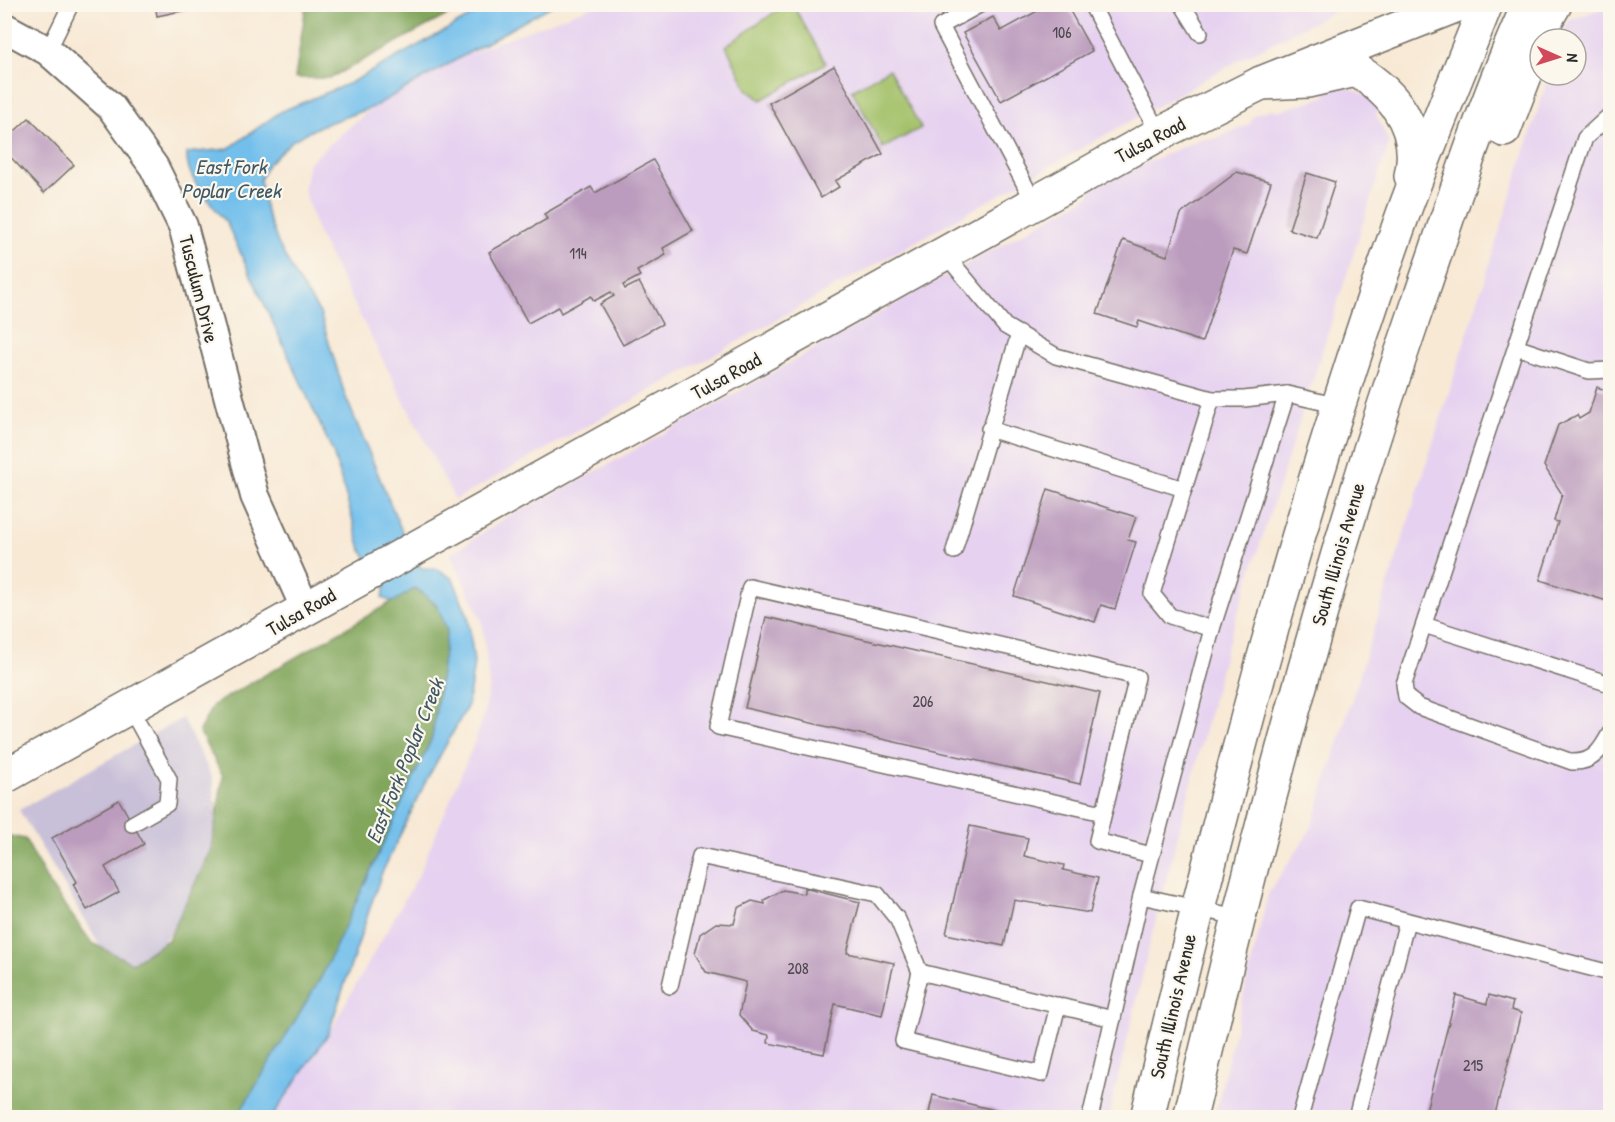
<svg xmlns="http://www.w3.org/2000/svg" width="1615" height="1122" font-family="'Patrick Hand',sans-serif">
	<rect width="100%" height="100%" fill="#fbf7ec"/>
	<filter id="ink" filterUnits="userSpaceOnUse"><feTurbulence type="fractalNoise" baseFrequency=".0167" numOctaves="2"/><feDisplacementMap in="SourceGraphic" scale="12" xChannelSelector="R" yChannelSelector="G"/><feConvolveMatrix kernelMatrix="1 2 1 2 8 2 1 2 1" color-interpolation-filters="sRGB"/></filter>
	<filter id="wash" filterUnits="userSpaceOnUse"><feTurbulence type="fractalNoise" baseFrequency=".008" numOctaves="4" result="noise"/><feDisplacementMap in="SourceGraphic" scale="24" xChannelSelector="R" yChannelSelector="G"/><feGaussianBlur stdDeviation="1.35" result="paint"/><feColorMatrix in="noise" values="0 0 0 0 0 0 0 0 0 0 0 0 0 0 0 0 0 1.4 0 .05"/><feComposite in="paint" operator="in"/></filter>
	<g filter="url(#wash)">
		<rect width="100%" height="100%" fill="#f8e9d5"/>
		<g fill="#e6d2f0">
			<path d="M596,5h750l-103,53 -788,442 -137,-266 -14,-44 5,-28 64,-55 99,-55z"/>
			<path d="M1610,5v1112l-396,1 54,-224 43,-65 238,-754h27v-36h-15l3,-11 4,-7z"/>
			<path d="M1342,85l26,11 12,14 -4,4 13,29 -164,510 -74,286 -42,178 -837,1 56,-84 90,-158 55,-130 11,-33 5,-27 -7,-65 -31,-67 56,-37 68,-34 514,-287 1,-6 9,-6 101,-45h14l36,-15 1,-5 5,-5 16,-5 6,2 48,-15 -1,-7z"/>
		</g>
		<path fill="#c8bfd8" d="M182,718l31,61 4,53 -14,53 -75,107 -109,-182z"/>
		<g fill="#a2c068" stroke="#66764a" stroke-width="1.5">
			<path d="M785,5h8l33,58 -65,37 -14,-11 -21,-43z"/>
			<path d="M889,69l32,59 -38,20 -31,-58z"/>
		</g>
		<g fill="#81a65c" stroke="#566844" stroke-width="1.5">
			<path d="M306,5v-1l160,1 -136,73h-35z"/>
			<path d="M416,588l21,17 10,25 -15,108 -110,238 -85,141h-232l-1,-282 21,4 24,45 43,59 40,20 36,-23 43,-90 12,-74 -24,-45 14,-26z"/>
		</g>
		<path fill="#72bfec" stroke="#4e758c" stroke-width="1.5" d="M491,5h62l-180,102 -53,19 -27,14 -25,24 -8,16 6,31 12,32 19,36 23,34 25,82 56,134 20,39 17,1 15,10 15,37 6,46 -6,43 -43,78 -44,92 -53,159 -56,83h-35l85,-141 110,-238 15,-108 -10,-25 -21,-17 -23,14 -11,-4 3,-10 -24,-39 -28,-97 -106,-228c-15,-22 -42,-44 -40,-71l41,-4 52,-37 70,-29z"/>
		<g id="blocks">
			<g fill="#bb9bbe">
				<path d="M155,4h50v2l-48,10z"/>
				<path d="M1050,4h16l26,47 -91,50 -38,-68 30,-16 8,14z"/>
				<path d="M834,66l49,88 -48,27 4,6 -18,11 -52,-95z"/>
				<path d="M29,118l45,47 -30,28 -40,-43v-9z"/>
				<path d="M653,160l40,71 -30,17 3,7 -29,16 3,5 -17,9 2,4 14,-7 23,42 -39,21 -23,-41 14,-8 -3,-4 -17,9 -3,-5 -30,17 -3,-6 -30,16 -39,-71 58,-33 -3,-5 47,-27 4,6z"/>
				<path d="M1237,172l34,10 -24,72 -14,-4 -31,92 -63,-21 -2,6 -40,-13 26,-74 44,16 14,-42z"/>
				<path d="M1307,173l28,9 -18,56 -28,-9z"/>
				<path d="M1610,331v14l-4,-2z"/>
				<path d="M1597,387l13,5v210l-70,-22 18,-58 -4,-1 8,-27 -18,-28 14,-41 19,-10 2,4 10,-6z"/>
				<path d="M1048,489l88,28 -8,23 8,2 -21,67 -14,-4 -6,17 -81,-26z"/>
				<path d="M766,617l334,76 -20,91 -335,-76z"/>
				<path d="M119,800l25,44 -39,23 14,25 -32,18 -14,-26 4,-2 -25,-44z"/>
				<path d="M970,826l58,12 -4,18 40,9 -1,5 35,8 -8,35 -76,-13 -10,46 -58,-12z"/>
				<path d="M804,888l56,14 -13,51 47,10 -12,52 -47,-11 -11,50 -56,-11 1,-8 -16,-4 -14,-16 7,-33 -40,-10 -11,-18 5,-20 16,-11 18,1 4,-16 14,-7 13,3 -1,-4 19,-10 21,4z"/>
				<path d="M1456,995l31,9 2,-9 24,7 -2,8 10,3 -27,105h-70z"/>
				<path d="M933,1095l90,22 -1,1h-74l-19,-5z"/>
			</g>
		</g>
	</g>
	<g filter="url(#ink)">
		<use href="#blocks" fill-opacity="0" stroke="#736e66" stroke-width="1.5"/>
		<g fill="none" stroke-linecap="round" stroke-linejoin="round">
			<g stroke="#736e66" stroke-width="18">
				<g id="lane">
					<path d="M981,4l-40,22 94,178"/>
					<path d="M1091,4l68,130"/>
					<path d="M1182,4l18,29"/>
					<path d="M48,51l23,-47"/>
					<path d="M1610,115l-25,23 -181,546 2,13 13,10 153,55c21,1 29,-12 38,-29"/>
					<path d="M945,254l60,72 51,30 156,43h32l43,-5 52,12"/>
					<path d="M1516,347l73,24 21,-1"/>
					<path d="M989,429l195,60 28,-90"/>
					<path d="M1184,489l-32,105 18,22 42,13"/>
					<path d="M954,551l65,-217"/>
					<path d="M1424,625l186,59"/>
					<path d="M130,708l39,71 -2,25 -35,20"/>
					<path d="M1103,813l-385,-86 32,-140 387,90 -40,164 54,14"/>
					<path d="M1237,917l-96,-21 71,-267 75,-235"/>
					<path d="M670,986l30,-130 177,38 21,26 22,52"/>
					<path d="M1058,1005l-17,69 -138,-33 17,-69 193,47"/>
					<path d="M1090,1118l51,-222"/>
					<path d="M1300,1118l58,-210 252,65"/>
					<path d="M1356,1118l51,-197"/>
				</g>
			</g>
			<g stroke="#736e66" stroke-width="32">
				<path id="street" d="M4,27l44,24 63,56 43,60 29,59 72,270 51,114"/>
			</g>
			<g stroke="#736e66" stroke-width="36">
				<path id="secondary" d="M4,777l1155,-643 102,-51 199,-79"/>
			</g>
			<g stroke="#736e66" stroke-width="36">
				<g id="highway">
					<path d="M1261,83l47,-2 48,-11c39,24 66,58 55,106"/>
					<path d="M1504,130l43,-112 8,-14"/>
					<path d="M1147,1118c72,-304 150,-607 255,-901 26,-72 56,-142 84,-213"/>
					<path d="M1190,1118c65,-276 137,-550 229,-817 34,-99 66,-201 110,-297"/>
				</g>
			</g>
			<use href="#lane" stroke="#fff" stroke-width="15"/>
			<use href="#street" stroke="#fff" stroke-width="28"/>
			<use href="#secondary" stroke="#fff" stroke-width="33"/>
			<use href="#highway" stroke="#fff" stroke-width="33"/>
		</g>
	</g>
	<g text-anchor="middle" stroke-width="4.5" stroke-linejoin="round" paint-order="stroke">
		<g font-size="16" fill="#4f4750">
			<text x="1062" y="38">106</text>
			<text x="578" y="259">114</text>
			<text x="923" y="707">206</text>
			<text x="798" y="974">208</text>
			<text x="1473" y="1071">215</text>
		</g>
		<g font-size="20" fill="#2b2b2b" stroke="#fbf7ec">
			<text transform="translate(1150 140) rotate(-28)" y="7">Tulsa Road</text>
			<text transform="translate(199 289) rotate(76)" y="7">Tusculum Drive</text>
			<text transform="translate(726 376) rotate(-29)" y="7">Tulsa Road</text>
			<text transform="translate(1338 554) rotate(-74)" y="7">South Illinois Avenue</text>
			<text transform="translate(301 612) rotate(-30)" y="7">Tulsa Road</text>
			<text transform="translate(1173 1006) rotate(-77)" y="7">South Illinois Avenue</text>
		</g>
		<g font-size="21" font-style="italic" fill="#405765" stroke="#fbf7ec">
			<text x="231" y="174">East Fork<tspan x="231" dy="24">Poplar Creek</tspan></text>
			<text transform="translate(405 761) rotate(-68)" y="7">East Fork Poplar Creek</text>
		</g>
	</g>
	<rect width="1615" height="1122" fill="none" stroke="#fbf7ec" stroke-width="24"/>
	<g transform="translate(1558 57) rotate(93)"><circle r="28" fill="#fbf7ec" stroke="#a8a59f" stroke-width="1.5"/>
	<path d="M0-4.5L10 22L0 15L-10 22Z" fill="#d1495b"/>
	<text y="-9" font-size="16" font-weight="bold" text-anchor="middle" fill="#2b2b2b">N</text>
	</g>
</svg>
